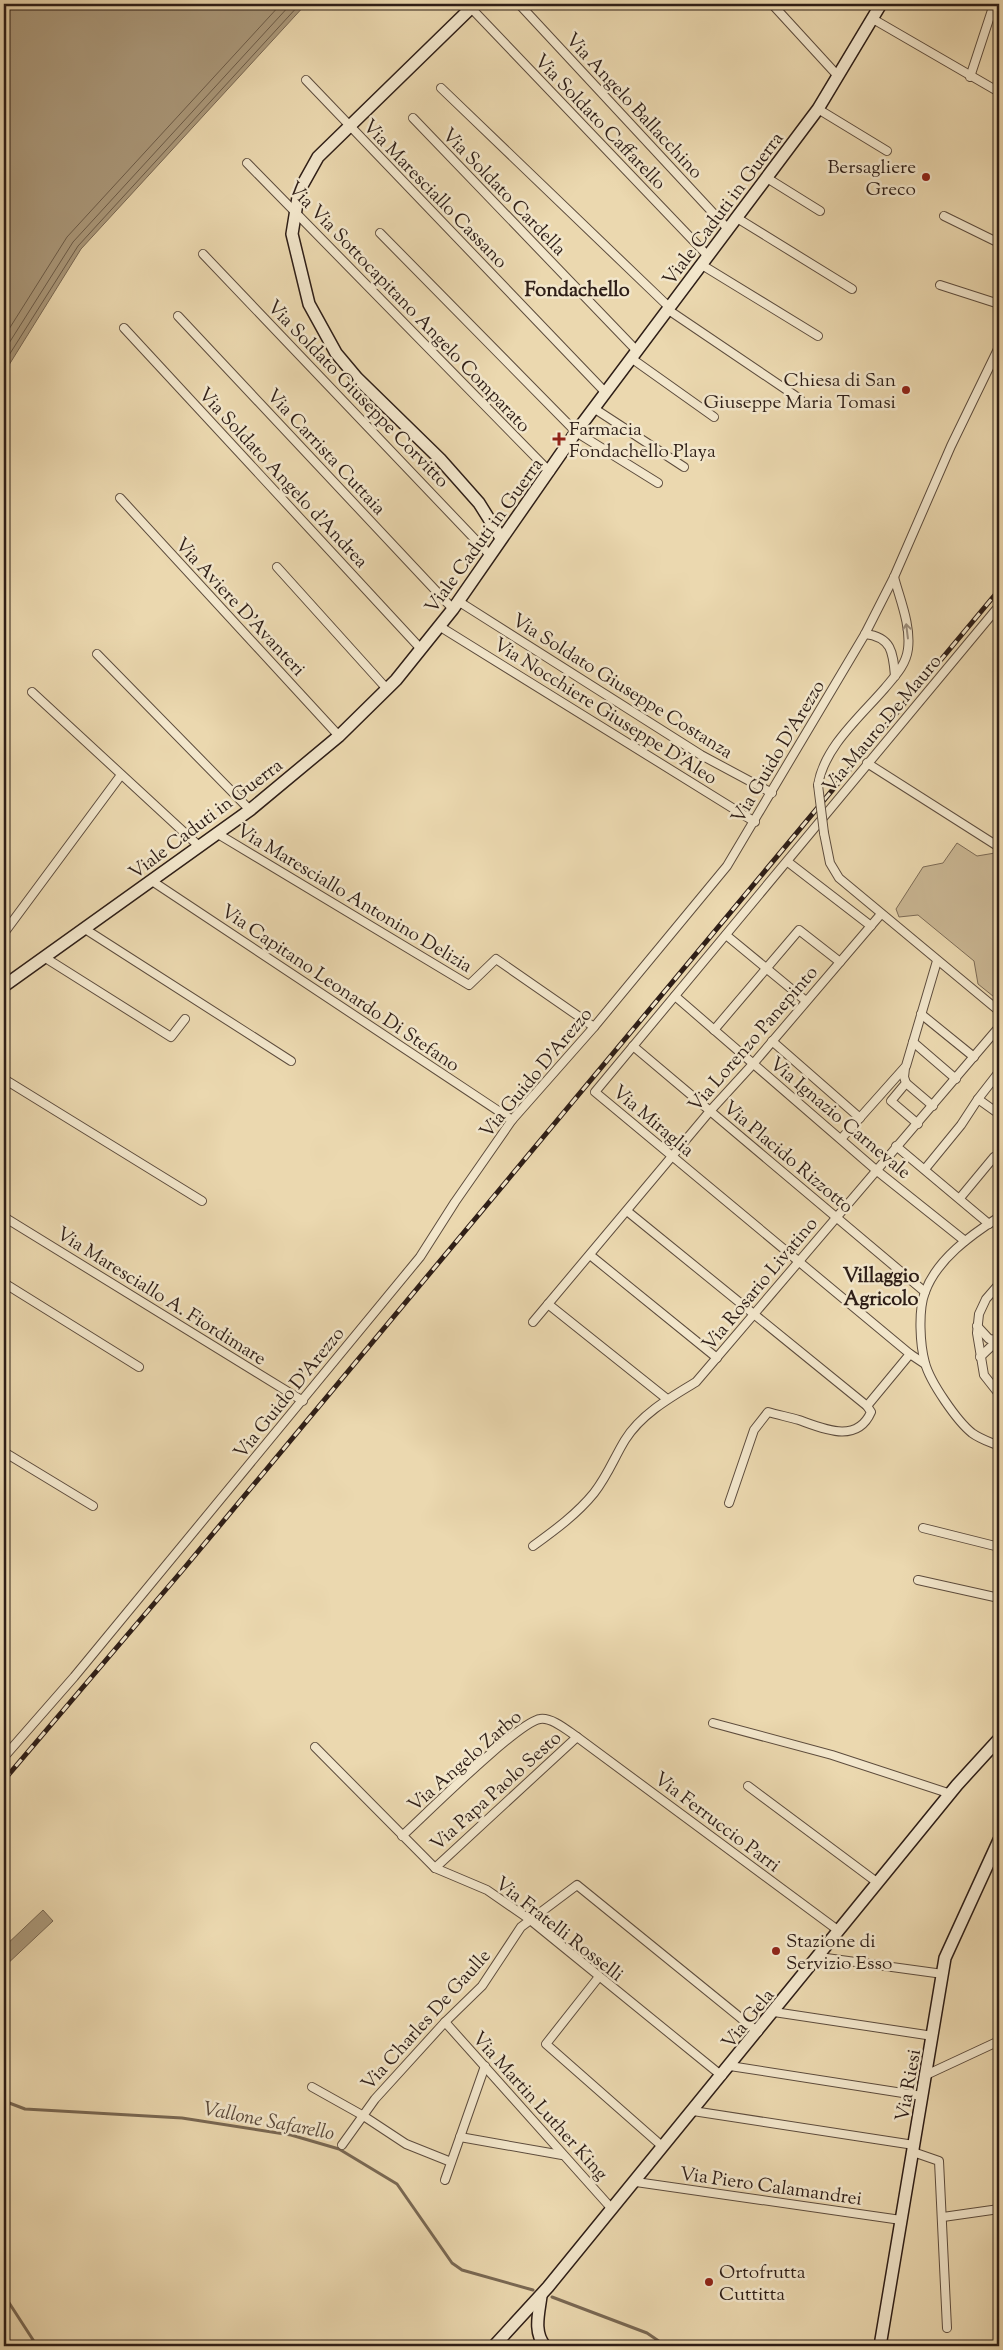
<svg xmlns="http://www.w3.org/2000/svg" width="1003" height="2350" font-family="'Sorts Mill Goudy',serif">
	<rect width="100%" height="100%" fill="#ebd8af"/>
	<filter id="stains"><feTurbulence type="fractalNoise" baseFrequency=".004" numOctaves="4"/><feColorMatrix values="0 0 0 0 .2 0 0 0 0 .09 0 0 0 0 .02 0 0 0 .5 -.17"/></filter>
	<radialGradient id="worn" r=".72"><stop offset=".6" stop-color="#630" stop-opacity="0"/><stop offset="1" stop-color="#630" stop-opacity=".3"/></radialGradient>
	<path fill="#cbb895" stroke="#7c6b56" d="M957,843l20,13 18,-3 4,3v145l-21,-17 -4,-23 -56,-46 -19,2 -3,-8 27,-42 20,-4z"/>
	<g fill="#ab997b" stroke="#796853">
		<path d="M4,4h302l-225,245 -77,124z"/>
		<path d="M43,1910l10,11 -49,46v-20z"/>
	</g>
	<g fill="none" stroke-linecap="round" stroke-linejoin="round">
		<g stroke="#6c5c49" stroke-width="1">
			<path d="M4,337l63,-100 214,-233"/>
			<path d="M4,351l69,-109 218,-238"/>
			<path d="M4,363l74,-117 222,-242"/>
		</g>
		<g stroke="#796853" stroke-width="3">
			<path d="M4,2101l21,8 157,9 109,17 48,14 58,35 55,79 10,7 71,20"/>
			<path d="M4,2295l33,51"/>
			<path d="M552,2297l95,36 19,13"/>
		</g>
		<g stroke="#5d4c3d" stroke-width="10">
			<g id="street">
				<path d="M519,4l209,225"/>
				<path d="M772,4l66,72"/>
				<path d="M471,8l237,248"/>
				<path d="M873,19l126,73"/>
				<path d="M970,77l24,-73"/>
				<path d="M306,80l300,313"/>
				<path d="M441,88l228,219"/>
				<path d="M818,109l69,42"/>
				<path d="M413,118l224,233"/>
				<path d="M247,163l303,309"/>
				<path d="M767,178l53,33"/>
				<path d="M944,216l55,27"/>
				<path d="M737,218l115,71"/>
				<path d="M380,233l196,199 82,51"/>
				<path d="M203,254l287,301"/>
				<path d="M702,265l116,71"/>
				<path d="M940,285l59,19"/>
				<path d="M667,309l133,90"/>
				<path d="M178,316l275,293"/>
				<path d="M124,328l297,321"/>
				<path d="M631,358l83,59"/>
				<path d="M595,409l89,58"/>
				<path d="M120,498l219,238"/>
				<path d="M277,567l110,122"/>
				<path d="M458,601l243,154 71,38"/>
				<path d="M439,626l316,196"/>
				<path d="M865,634c27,3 28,19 30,42"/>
				<path d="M97,654l153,156"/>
				<path d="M32,692l168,155"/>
				<path d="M867,763l132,84"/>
				<path d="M818,785c6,-38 43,-69 67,-97 10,-12 21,-23 23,-39 3,-24 -8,-49 -14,-72"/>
				<path d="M824,833l6,30 9,15 160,133"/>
				<path d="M218,834l251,151 27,-26 98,68"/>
				<path d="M788,862l83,64"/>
				<path d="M152,881l360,239"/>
				<path d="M85,929l206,132"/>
				<path d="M4,933l117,-158"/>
				<path d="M726,935l80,66"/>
				<path d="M44,957l127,80 14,-18"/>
				<path d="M675,996l201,174 89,71"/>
				<path d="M921,1014l53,43"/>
				<path d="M714,1030l85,-100 41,32"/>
				<path d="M772,1041l88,77"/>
				<path d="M913,1042l43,37"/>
				<path d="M633,1046l292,246"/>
				<path d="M905,1068l-1,9 2,6 -15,18 27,23"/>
				<path d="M4,1079l198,122"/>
				<path d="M906,1083l27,23"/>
				<path d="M978,1099l21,15"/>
				<path d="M841,1139l65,-73 31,-105"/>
				<path d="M896,1146l93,78"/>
				<path d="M925,1169l36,-44 17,-26 21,-27"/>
				<path d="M960,1198l34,-41"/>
				<path d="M627,1211l240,195 4,6c-14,32 -47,17 -72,8 -10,-3 -21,-5 -31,-8l-14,18 -25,73"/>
				<path d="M4,1217l299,184"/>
				<path d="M999,1217c-28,18 -62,42 -74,75 -7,18 -5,53 0,71 5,19 32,58 47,70 8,6 18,9 27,13"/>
				<path d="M590,1255l127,103"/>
				<path d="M4,1283l135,84"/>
				<path d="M999,1284l-13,15 -7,15 -2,19 7,42 15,19"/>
				<path d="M548,1304l119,95"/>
				<path d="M533,1322l177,-211 43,-47 128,-150"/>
				<path d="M977,1326l12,13 8,1"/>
				<path d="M980,1357l19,-18"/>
				<path d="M925,1364l-15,-10 -315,-262 404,-486"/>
				<path d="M867,1406l43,-52"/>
				<path d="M4,1452l89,54"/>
				<path d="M923,1528l76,19"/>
				<path d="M533,1546c22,-16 44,-32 61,-53 14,-18 20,-35 31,-53 16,-26 46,-43 71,-58l303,-355"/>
				<path d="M918,1580l81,18"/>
				<path d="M713,1723l119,32 119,39"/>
				<path d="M315,1747l120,121 52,22 42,29 193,157"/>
				<path d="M4,1757l70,-80 346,-420 35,-55 57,-82 82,-93 133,-161 138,-232 29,-57 57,-131 48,-99"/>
				<path d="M748,1786l130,97"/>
				<path d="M402,1836c22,-20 116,-114 138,-117 12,-2 28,12 37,18l262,194"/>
				<path d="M435,1868l142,-131"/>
				<path d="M819,1957l124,17"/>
				<path d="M598,1978l-52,66 117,103"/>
				<path d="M774,2012l159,24"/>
				<path d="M445,2022l167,187"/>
				<path d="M730,2066l192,30"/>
				<path d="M926,2075l73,-34"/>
				<path d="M312,2087l50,28 44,29 45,18"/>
				<path d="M693,2111l221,34"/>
				<path d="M460,2137l102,18"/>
				<path d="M342,2145l33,-46 70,-77 37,-36 39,-59 56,-42 181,147"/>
				<path d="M913,2152l26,9 8,167"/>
				<path d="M445,2180l40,-114"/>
				<path d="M636,2182l265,38"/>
				<path d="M943,2217l56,-8"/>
			</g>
		</g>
		<g stroke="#2e1e17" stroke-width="14">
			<g id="secondary">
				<path d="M475,4l-157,153 -19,34 -7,43 17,70 27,49 21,25 83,81 39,44 22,35"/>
				<path d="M4,986l246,-176 89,-74 57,-56 57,-71 123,-177 242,-323 63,-105"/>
				<path d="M541,2296c-2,17 -8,36 4,50"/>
				<path d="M494,2346l54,-59 409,-502 42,-46"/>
				<path d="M880,2346l65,-388 54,-118"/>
			</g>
		</g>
		<use href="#street" stroke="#f2e6cb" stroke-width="8"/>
		<use href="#secondary" stroke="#f2e6cb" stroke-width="11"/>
		<g stroke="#2e1e17" stroke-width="5">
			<path id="rail" d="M4,1780l182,-214 813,-976"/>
		</g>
		<use href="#rail" stroke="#f2e6cb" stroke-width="3" stroke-dasharray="9" stroke-linecap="butt"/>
		<g stroke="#5d4c3d" stroke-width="10" stroke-linecap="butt">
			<path id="street-bridge" d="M818,785l6,48"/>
		</g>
		<use href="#street-bridge" stroke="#f2e6cb" stroke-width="8"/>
	</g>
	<defs><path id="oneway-shaft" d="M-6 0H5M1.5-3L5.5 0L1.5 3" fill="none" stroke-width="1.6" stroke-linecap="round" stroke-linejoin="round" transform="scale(1.25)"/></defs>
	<use stroke="#9a8c7a" href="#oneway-shaft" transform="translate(907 631) rotate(-97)"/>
	<g fill="#8f2418" stroke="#f2e6cb" stroke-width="2">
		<circle cx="926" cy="177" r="5"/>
		<circle cx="906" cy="390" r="5"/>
		<path d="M556.5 431.5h5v5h5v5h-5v5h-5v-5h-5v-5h5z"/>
		<circle cx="776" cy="1951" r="5"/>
		<circle cx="709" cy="2282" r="5"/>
	</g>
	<g text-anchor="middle" stroke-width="5" stroke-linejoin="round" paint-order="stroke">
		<g font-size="19" fill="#2e1e17" stroke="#f2e6cb">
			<text transform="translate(635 105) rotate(47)" y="7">Via Angelo Ballacchino</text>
			<text transform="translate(601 121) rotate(46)" y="7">Via Soldato Caffarello</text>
			<text transform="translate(505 191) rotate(46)" y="7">Via Soldato Cardella</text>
			<text transform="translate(436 193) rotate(46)" y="7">Via Maresciallo Cassano</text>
			<text transform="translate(722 208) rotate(-53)" y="7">Viale Caduti in Guerra</text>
			<text transform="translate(410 306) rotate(46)" y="7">Via Via Sottocapitano Angelo Comparato</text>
			<text transform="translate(359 393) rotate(46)" y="7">Via Soldato Giuseppe Corvitto</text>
			<text transform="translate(327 451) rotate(47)" y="7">Via Carrista Cuttaia</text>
			<text transform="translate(284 477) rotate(47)" y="7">Via Soldato Angelo d'Andrea</text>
			<text transform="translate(483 535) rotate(-54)" y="7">Viale Caduti in Guerra</text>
			<text transform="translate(241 606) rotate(47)" y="7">Via Aviere D'Avanteri</text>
			<text transform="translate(623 685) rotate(32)" y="7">Via Soldato Giuseppe Costanza</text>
			<text transform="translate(606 710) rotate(32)" y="7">Via Nocchiere Giuseppe D'Aleo</text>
			<text transform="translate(881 723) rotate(-50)" y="7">Via Mauro De Mauro</text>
			<text transform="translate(777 751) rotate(-59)" y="7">Via Guido D'Arezzo</text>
			<text transform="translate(205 818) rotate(-37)" y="7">Viale Caduti in Guerra</text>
			<text transform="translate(355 897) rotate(31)" y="7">Via Maresciallo Antonino Delizia</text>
			<text transform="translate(341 987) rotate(34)" y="7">Via Capitano Leonardo Di Stefano</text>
			<text transform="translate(752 1038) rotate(-49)" y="7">Via Lorenzo Panepinto</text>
			<text transform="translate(535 1072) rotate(-50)" y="7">Via Guido D'Arezzo</text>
			<text transform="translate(841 1117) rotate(40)" y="7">Via Ignazio Carnevale</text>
			<text transform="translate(654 1120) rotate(40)" y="7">Via Miraglia</text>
			<text transform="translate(789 1156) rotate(40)" y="7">Via Placido Rizzotto</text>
			<text transform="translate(759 1283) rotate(-50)" y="7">Via Rosario Livatino</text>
			<text transform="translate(162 1295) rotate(32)" y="7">Via Maresciallo A. Fiordimare</text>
			<text transform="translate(288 1392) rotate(-51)" y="7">Via Guido D'Arezzo</text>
			<text transform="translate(464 1760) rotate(-41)" y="7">Via Angelo Zarbo</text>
			<text transform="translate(495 1790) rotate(-42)" y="7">Via Papa Paolo Sesto</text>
			<text transform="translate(718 1821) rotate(37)" y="7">Via Ferruccio Parri</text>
			<text transform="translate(560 1928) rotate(38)" y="7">Via Fratelli Rosselli</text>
			<text transform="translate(747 2018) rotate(-51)" y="7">Via Gela</text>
			<text transform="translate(425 2019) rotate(-48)" y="7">Via Charles De Gaulle</text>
			<text transform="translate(907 2085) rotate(-80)" y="7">Via Riesi</text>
			<text transform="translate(541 2105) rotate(48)" y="7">Via Martin Luther King</text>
			<text transform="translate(771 2185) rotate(8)" y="7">Via Piero Calamandrei</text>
		</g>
		<g font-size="19" fill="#2e1e17" stroke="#f2e6cb" text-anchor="start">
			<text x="916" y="173" text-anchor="end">Bersagliere<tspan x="916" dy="22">Greco</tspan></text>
			<text x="896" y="386" text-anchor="end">Chiesa di San<tspan x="896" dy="22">Giuseppe Maria Tomasi</tspan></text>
			<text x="569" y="435">Farmacia<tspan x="569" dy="22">Fondachello Playa</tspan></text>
			<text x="786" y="1947">Stazione di<tspan x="786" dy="22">Servizio Esso</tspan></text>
			<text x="719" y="2278">Ortofrutta<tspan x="719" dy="22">Cuttitta</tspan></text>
		</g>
		<g font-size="20" font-weight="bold" fill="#2e1e17" stroke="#f2e6cb">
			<text x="577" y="296">Fondachello</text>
			<text x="881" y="1282">Villaggio<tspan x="881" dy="23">Agricolo</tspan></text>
		</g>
		<g font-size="20" font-style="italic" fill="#5a493a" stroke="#f2e6cb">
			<text transform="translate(269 2120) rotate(11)" y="7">Vallone Safarello</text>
		</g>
	</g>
	<rect width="1003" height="2350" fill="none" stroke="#ebd8af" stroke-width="20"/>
	<rect x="5" y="5" width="993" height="2340" fill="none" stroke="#2e1e17" stroke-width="2.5"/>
	<rect x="10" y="10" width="983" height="2330" fill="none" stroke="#2e1e17"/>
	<rect width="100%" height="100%" filter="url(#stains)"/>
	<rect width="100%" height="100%" fill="url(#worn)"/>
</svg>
